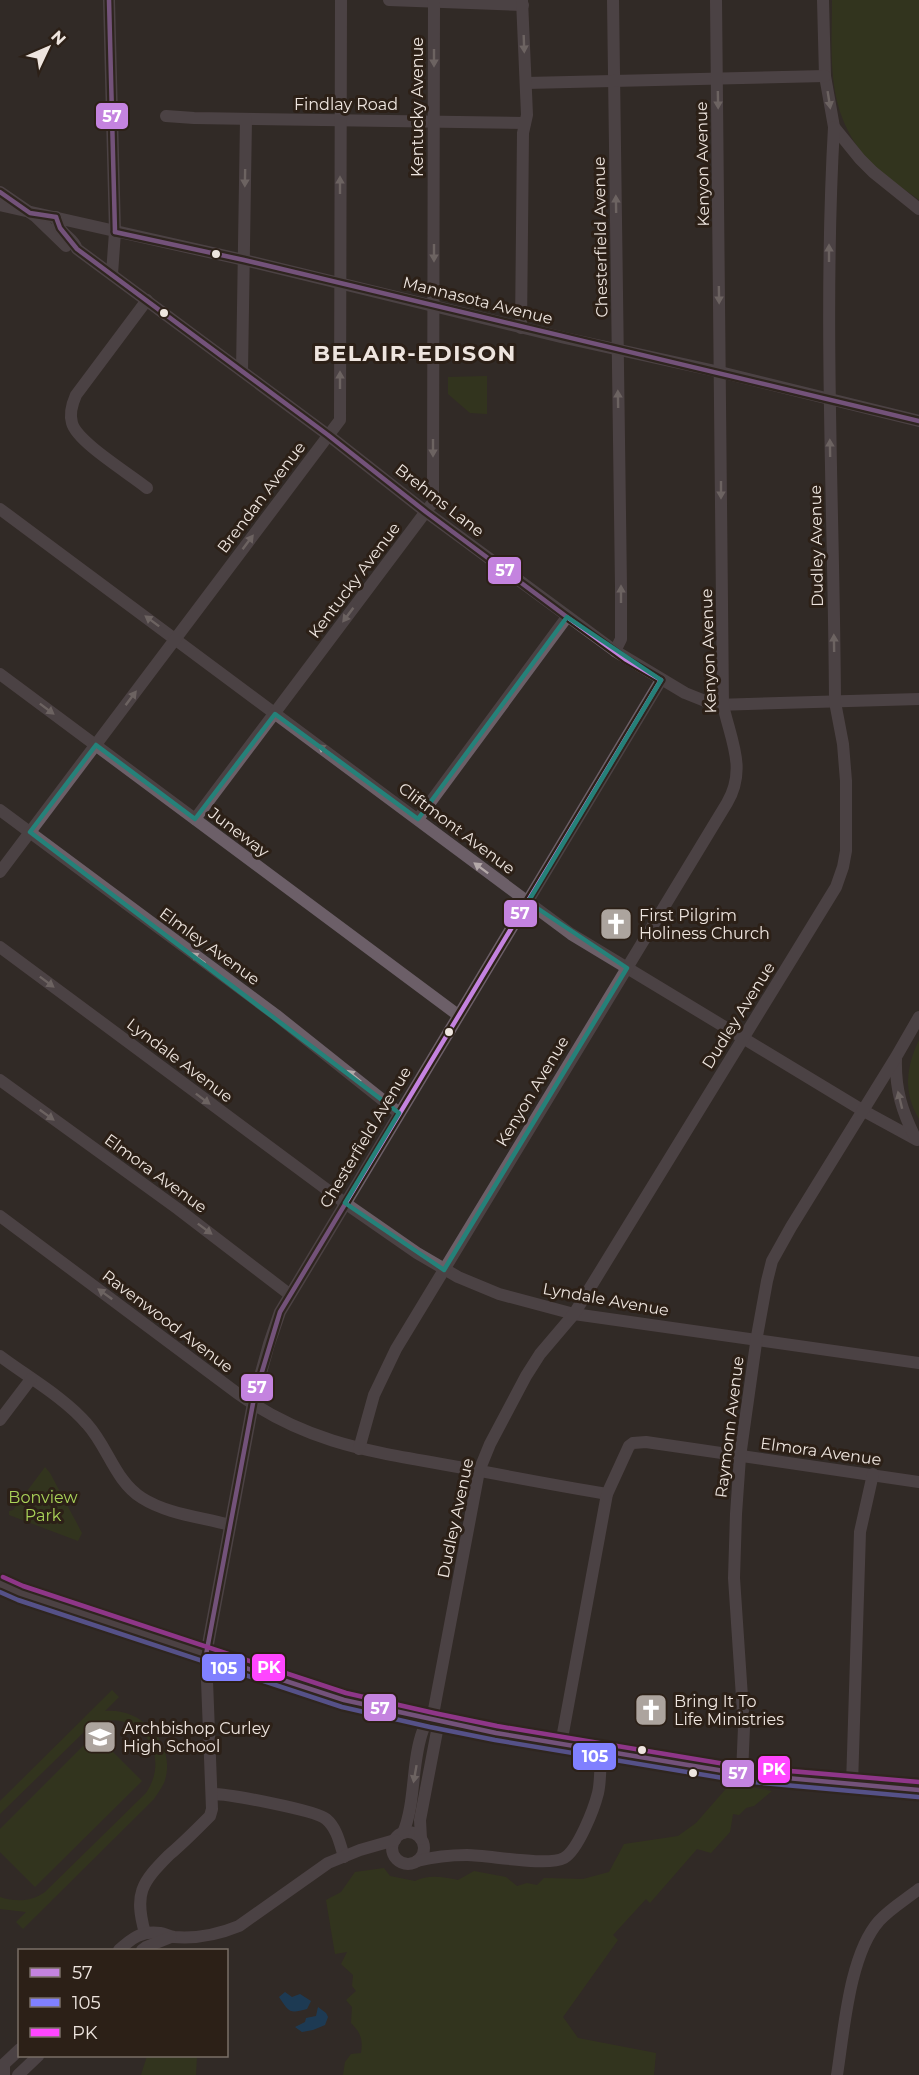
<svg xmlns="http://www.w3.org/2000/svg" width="919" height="2075" font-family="Montserrat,sans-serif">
	<rect width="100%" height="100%" fill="#312a26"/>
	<g fill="#344114">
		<path d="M832,0h87v200c-15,-12 -35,-23 -48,-37 -46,-50 -39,-101 -39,-163z"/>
		<path d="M487,376v38l-17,-1 -22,-19v-17z"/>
		<path d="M919,1040v79c-16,-26 -13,-52 0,-79z"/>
		<path d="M45,1467l5,6 32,60 -4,8 -69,-26v-4l4,-1z"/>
		<path d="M112,1690l7,7 -14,14c37,-4 73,34 59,72 -3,6 -7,11 -10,16l-131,130 -7,-7 10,-10 -26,-3v-12c16,5 31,5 45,-5l101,-99c31,-46 -21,-95 -61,-62l-85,83v-13z"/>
		<path d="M95,1734l47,47 -107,106 -35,-35v-23z"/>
		<path d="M731,1783l41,8 -18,15 -8,2 -7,7 -6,-1 -3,18 -19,21 -14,-4 -47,54 -4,-4 -33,36 5,5 -55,77 15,21 78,15 -2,22h-311l2,-13 6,-8 10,-1c2,-14 0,-20 -10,-30l1,-16 -6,-7 10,-9 -4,-5 1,-11 -12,-11 6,-12 -12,2 -9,-54 15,-8 14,-20 29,-4 6,8 25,5c14,-7 28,-4 43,-1l16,-9 32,6 11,9 10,-3 10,2 7,-7 39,1 26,-7 15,-28 54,-8 18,-13z"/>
		<path d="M147,2056h50l-1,19h-55z"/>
	</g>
	<g fill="#064f8b">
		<path d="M285,1992l7,5 8,-3 11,7 -4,8c-18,5 -18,3 -28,-12z"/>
		<path d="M318,2007l8,6 2,4 -3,8 -12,5 -11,2 -7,-5 10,-5 1,-4 10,-2z"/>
	</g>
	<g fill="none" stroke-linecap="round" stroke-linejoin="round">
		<g stroke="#6c5f68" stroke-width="12">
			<path d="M109,0l6,232 -3,42"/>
			<path d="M389,0l134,5"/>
			<path d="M613,0l8,587v52l-6,12"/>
			<path d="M823,0l2,76 9,51 26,32 13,13 46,37"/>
			<path d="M526,83l299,-7"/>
			<path d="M166,116l28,2 331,5"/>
			<path d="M0,192l35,24 31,30"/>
			<path d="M0,205l244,55 321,78 155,34 199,49"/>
			<path d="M56,217c4,20 16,18 21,32l251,186 98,77 189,139 70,42 30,12 204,-6"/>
			<path d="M147,300l-71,95c-4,9 -7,18 -4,28 5,19 58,51 75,65"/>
			<path d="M521,328l2,-195 4,-18 -5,-115"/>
			<path d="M242,371l4,-252"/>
			<path d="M0,509l571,425 291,176 55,30"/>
			<path d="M0,674l458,341"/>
			<path d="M0,810l276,205 123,98"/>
			<path d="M195,819l238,-317 1,-502"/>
			<path d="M418,819l149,-202"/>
			<path d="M0,872l340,-452 1,-420"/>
			<path d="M0,947l345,256 72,50 41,24 41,17 75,20 345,49"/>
			<path d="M896,1059c-1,30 6,53 20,80"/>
			<path d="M0,1080l178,129 111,85"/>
			<path d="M0,1216l237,177c74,53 140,59 227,75 48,9 95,18 143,26"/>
			<path d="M0,1356c28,21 65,42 87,68 21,23 28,57 55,74 25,16 59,19 88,27"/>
			<path d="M0,1420l31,-41"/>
			<path d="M359,1449l15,-54 22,-46 331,-546c20,-34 4,-62 -4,-98l-7,-705"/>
			<path d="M432,1720l47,-249 11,-27 36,-68 14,-22 34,-40 262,-427 7,-20 3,-16v-70l-3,-37 -8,-42c-1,-192 -12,-384 -1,-575"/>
			<path d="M561,1744l46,-250 22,-48 4,-3 13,-1 273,40"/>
			<path d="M742,1774l2,-47 -10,-149 2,-64 4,-57 17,-121 10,-55 5,-20 19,-34 105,-170 23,-40"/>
			<path d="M852,1785l8,-253 13,-58"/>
			<path d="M212,1794c17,0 103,16 114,25 11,9 14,25 18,38"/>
			<circle cx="408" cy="1848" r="16"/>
			<path d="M403,1833c13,-31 8,-71 20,-103 1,-4 5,-7 9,-10"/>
			<path d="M421,1839l-1,-19 17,-89 -5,-11"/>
			<path d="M417,1861c16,-4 33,-6 50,-6 22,0 80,12 97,3 14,-8 30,-49 34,-65 3,-13 2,-28 3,-42"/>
			<path d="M145,1933c-11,-39 -4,-50 24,-78 12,-10 23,-21 34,-32l7,-7 2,-7 -6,-154 48,-257 15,-54 11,-32 381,-632"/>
			<path d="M119,1950c12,-11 23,-20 41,-17 5,1 9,3 14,4 23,2 43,-2 65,-11l89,-63 32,-13 35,-10"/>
			<path d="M142,1950l4,-3 25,-10"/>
			<path d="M4,2075v-11l16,-15"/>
			<path d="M18,2075l20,-19"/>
			<path d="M837,2075c7,-44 12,-120 42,-154 12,-13 26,-21 40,-32"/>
		</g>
		<path stroke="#6d5e67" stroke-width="16" d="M0,1584l20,9 324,107 88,20 64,13 246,41 177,16"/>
		<g stroke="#2c2017" stroke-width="9">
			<g id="bus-1">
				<path d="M109,0l6,232"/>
				<path d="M0,192l30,21 26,4"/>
				<path d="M56,217l4,11 17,21 251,186 98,77 141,105 58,42 36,21"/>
				<path d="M115,232l129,28 675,161"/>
				<path d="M206,1655l48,-257 26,-86 381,-632"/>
				<path d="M206,1655l138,45 152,33 246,41 177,16"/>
			</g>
		</g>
		<g stroke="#2c2017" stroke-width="9">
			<path id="bus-2" d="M0,1592l18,8 324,107 88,20 65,13 246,41 177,16"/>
		</g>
		<g stroke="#2c2017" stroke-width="9">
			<path id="bus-3" d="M3,1577l20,9 323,107 88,20 63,13 246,41 176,15"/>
		</g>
		<use href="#bus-1" stroke="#c483df" stroke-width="4.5"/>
		<use href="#bus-2" stroke="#8080ff" stroke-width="4.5"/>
		<use href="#bus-3" stroke="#ff46ff" stroke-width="4.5"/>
	</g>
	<defs><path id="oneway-solid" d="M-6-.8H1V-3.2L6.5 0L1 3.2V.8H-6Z" transform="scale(1.5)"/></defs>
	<g fill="#b4a9a9">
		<use href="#oneway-solid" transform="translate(524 44) rotate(88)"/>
		<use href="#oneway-solid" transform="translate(434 58) rotate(90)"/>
		<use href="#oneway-solid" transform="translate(718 100) rotate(89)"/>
		<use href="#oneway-solid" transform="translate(829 100) rotate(81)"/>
		<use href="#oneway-solid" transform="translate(245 178) rotate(91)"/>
		<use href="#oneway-solid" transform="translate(340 185) rotate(-90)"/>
		<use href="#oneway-solid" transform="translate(616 204) rotate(-91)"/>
		<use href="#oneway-solid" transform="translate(434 253) rotate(90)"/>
		<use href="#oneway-solid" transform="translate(829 253) rotate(-90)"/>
		<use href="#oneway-solid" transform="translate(719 295) rotate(89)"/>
		<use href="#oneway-solid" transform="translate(340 380) rotate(-90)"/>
		<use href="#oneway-solid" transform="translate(618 399) rotate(-91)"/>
		<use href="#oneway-solid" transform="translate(433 448) rotate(90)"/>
		<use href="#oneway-solid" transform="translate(830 448) rotate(-91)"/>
		<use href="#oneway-solid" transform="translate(721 490) rotate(90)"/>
		<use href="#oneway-solid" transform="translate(248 542) rotate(-53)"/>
		<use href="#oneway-solid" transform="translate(621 594) rotate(-90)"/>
		<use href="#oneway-solid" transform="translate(348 615) rotate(127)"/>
		<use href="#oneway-solid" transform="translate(152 621) rotate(-143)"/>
		<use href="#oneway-solid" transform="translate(834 643) rotate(-91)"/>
		<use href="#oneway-solid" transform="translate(131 698) rotate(-53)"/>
		<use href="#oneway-solid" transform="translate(47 709) rotate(37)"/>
		<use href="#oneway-solid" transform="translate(325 750) rotate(-144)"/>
		<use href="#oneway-solid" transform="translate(481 868) rotate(-143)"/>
		<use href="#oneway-solid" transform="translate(198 958) rotate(-144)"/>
		<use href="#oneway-solid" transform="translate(47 982) rotate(37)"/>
		<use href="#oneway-solid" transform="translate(354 1076) rotate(-141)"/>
		<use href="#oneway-solid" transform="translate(203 1099) rotate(37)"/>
		<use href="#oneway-solid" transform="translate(900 1100) rotate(-104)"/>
		<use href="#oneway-solid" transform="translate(47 1115) rotate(36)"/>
		<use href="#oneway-solid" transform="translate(205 1229) rotate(37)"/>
		<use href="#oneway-solid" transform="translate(105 1294) rotate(-144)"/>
		<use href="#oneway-solid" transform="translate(415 1774) rotate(100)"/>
	</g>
	<path d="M0 0H919V2075H0ZM567,617l94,63 -133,222 99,66 -183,302 -99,-67 54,-90 -369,-281 66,-87 99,74 80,-105 143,105z" fill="#312a26" fill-opacity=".55" fill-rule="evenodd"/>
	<path fill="none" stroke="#258179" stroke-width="4.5" stroke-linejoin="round" d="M567,617l94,63 -133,222 99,66 -183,302 -99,-67 54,-90 -369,-281 66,-87 99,74 80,-105 143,105z"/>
	<defs>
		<g id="church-square" transform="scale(1.725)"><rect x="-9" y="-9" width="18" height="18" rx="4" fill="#aca49e" stroke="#2c2017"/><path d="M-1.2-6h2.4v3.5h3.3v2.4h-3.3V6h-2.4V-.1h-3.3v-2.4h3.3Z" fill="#fff"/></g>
		<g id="school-square" transform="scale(1.725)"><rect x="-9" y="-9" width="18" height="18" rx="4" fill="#aca49e" stroke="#2c2017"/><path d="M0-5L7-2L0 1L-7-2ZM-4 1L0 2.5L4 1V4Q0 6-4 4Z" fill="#fff"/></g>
	</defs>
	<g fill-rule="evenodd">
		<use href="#church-square" x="616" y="924"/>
		<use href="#church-square" x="651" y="1710"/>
		<use href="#school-square" x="100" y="1737"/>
	</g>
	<g fill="#eee5df" stroke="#2c2017" stroke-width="2">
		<circle cx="216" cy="254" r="5"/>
		<circle cx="164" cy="313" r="5"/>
		<circle cx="449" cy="1032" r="5"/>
		<circle cx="642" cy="1750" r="5"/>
		<circle cx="693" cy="1773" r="5"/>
	</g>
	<g text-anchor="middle" stroke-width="6" stroke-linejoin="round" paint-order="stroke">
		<g font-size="16" fill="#eee5df" stroke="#2c2017">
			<text x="346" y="110">Findlay Road</text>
			<text transform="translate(417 107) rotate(-90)" y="6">Kentucky Avenue</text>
			<text transform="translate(702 164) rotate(-91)" y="6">Kenyon Avenue</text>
			<text transform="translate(600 237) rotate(-91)" y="6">Chesterfield Avenue</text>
			<text transform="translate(478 300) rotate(14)" y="6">Mannasota Avenue</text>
			<text transform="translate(261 497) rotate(-53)" y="6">Brendan Avenue</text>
			<text transform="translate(440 500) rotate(38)" y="6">Brehms Lane</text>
			<text transform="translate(816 546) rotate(-91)" y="6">Dudley Avenue</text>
			<text transform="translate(354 580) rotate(-53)" y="6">Kentucky Avenue</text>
			<text transform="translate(708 651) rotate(-92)" y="6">Kenyon Avenue</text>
			<text transform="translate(457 828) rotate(37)" y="6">Cliftmont Avenue</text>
			<text transform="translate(239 832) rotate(37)" y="6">Juneway</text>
			<text transform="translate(210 946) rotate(36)" y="6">Elmley Avenue</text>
			<text transform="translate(738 1015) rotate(-58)" y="6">Dudley Avenue</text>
			<text transform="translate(180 1060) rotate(37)" y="6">Lyndale Avenue</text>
			<text transform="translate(532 1091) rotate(-59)" y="6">Kenyon Avenue</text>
			<text transform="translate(365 1137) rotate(-59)" y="6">Chesterfield Avenue</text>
			<text transform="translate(156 1173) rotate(36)" y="6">Elmora Avenue</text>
			<text transform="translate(606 1299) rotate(10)" y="6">Lyndale Avenue</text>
			<text transform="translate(168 1321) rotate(37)" y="6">Ravenwood Avenue</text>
			<text transform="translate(729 1427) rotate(-83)" y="6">Raymonn Avenue</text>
			<text transform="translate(821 1451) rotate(8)" y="6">Elmora Avenue</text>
			<text transform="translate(455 1518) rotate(-78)" y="6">Dudley Avenue</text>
		</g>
		<g font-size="16" fill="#eee5df" stroke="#2c2017" text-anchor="start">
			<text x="639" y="921">First Pilgrim<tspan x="639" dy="18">Holiness Church</tspan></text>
			<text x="674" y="1707">Bring It To<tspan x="674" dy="18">Life Ministries</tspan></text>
			<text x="123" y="1734">Archbishop Curley<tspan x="123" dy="18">High School</tspan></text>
		</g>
		<g font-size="16" fill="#aad459" stroke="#2c2017">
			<text x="43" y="1503">Bonview<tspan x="43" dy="18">Park</tspan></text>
		</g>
		<g font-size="22" font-weight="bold" letter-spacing="1.5" fill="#eee5df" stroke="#2c2017">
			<text x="415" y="361">BELAIR-EDISON</text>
		</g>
	</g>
	<g stroke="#2c2017" stroke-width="2">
		<rect x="95" y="102" width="34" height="28" rx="6" fill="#c483df"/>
		<rect x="487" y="556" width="35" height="29" rx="6" fill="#c483df"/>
		<rect x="503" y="899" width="35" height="29" rx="6" fill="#c483df"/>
		<rect x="240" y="1373" width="34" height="29" rx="6" fill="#c483df"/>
		<rect x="251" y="1653" width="35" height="29" rx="6" fill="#ff46ff"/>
		<rect x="201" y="1653" width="45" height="29" rx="6" fill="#8080ff"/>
		<rect x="363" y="1693" width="34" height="29" rx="6" fill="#c483df"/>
		<rect x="572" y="1742" width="45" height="29" rx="6" fill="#8080ff"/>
		<rect x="757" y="1755" width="34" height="29" rx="6" fill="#ff46ff"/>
		<rect x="721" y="1759" width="34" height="29" rx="6" fill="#c483df"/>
	</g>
	<g font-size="16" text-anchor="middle" font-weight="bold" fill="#fff">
		<text x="112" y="122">57</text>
		<text x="505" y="576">57</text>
		<text x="520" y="919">57</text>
		<text x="257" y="1393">57</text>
		<text x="269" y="1673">PK</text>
		<text x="224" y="1674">105</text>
		<text x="380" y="1714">57</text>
		<text x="595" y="1762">105</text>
		<text x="774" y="1775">PK</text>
		<text x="738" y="1779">57</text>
	</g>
	<rect x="18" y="1949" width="210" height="108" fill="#2c2017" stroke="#7a6f67" stroke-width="1.5"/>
	<rect x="30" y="1968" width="30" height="9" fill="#c483df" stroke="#7a6f67" stroke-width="1.5"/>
	<text x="72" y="1979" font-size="18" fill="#eee5df">57</text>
	<rect x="30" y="1998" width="30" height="9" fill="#8080ff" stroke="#7a6f67" stroke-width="1.5"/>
	<text x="72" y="2009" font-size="18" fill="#eee5df">105</text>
	<rect x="30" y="2028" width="30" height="9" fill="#ff46ff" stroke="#7a6f67" stroke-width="1.5"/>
	<text x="72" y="2039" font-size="18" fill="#eee5df">PK</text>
	<g transform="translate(48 48) rotate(46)" stroke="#2c2017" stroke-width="4.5" paint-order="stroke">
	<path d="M0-4.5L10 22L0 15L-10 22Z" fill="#eee5df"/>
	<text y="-9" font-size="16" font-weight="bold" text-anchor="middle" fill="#eee5df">N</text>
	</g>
</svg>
